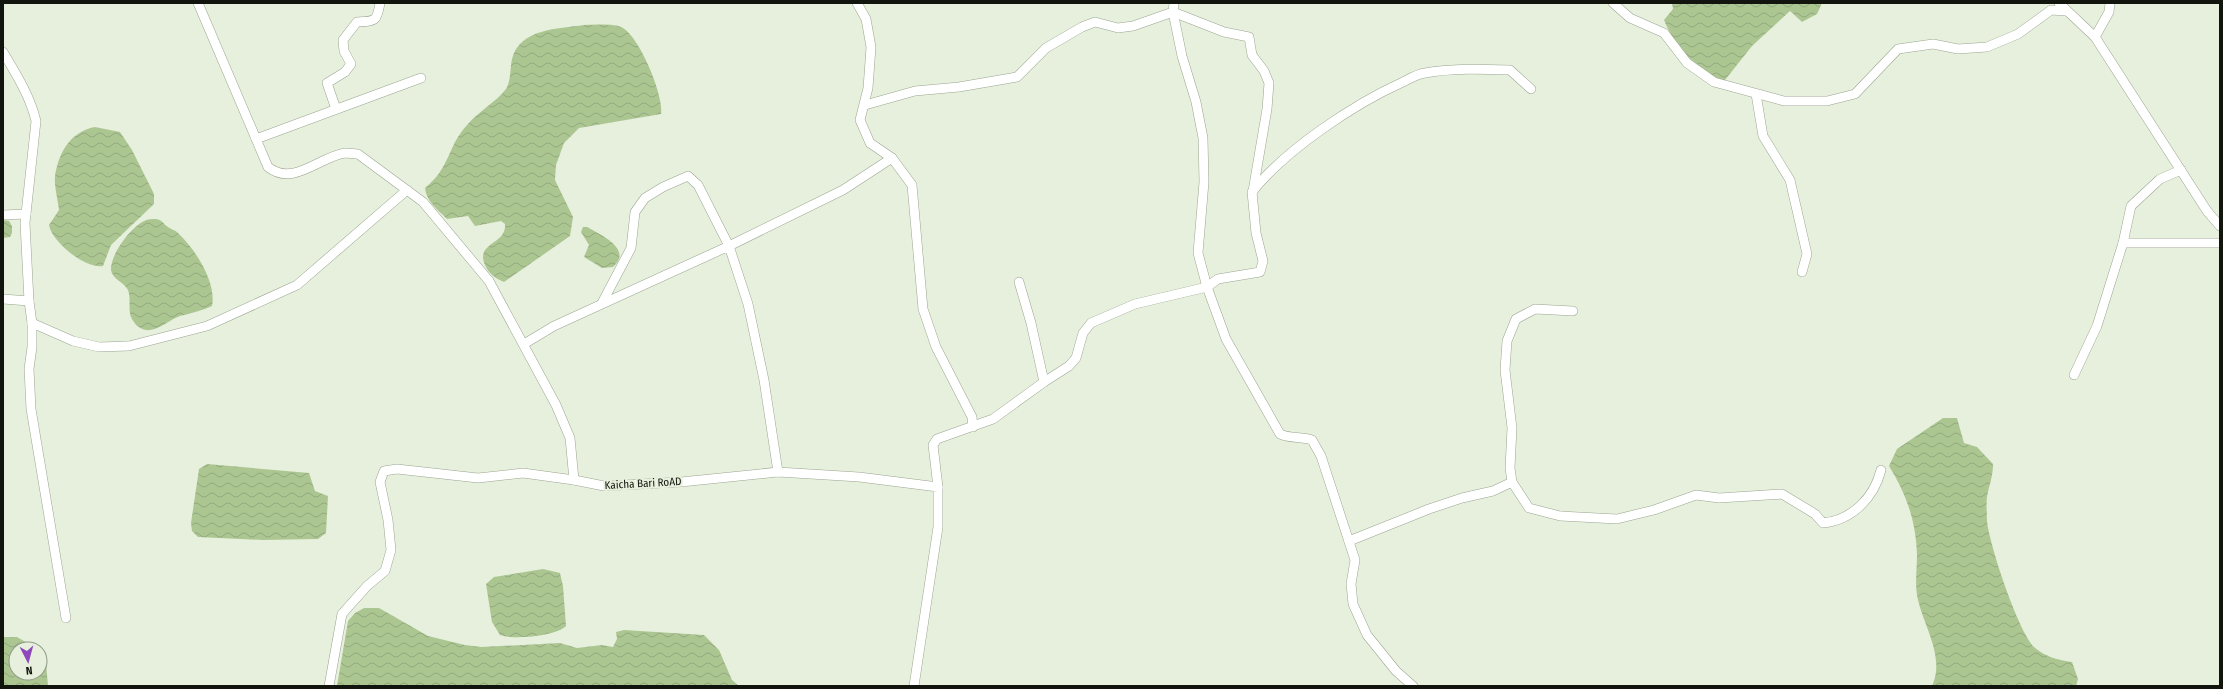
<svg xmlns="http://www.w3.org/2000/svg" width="2223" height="689" font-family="'Fira Sans Condensed',sans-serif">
	<defs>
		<pattern id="water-waves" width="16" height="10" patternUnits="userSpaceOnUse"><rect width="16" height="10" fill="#acc692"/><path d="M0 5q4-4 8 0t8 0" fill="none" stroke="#93a97d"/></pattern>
	</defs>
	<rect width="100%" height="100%" fill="#e6f0dc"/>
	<g fill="url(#water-waves)">
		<path d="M1672,3h150l-5,11 -15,8 -12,-11 -38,35 -27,34h-5c-25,-13 -46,-34 -56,-60l9,-11z"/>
		<path d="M584,25c11,0 30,-2 39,3 17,10 41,68 38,86l-82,14 -15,15 -8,22 -1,15 18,37 -3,19 -66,46c-9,-4 -15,-8 -19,-17 -10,-23 22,-20 20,-41l-4,-3 -26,5 -7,-10 -21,3c-9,-9 -21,-18 -22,-31 26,-21 22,-42 43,-64 11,-13 28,-22 38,-35 5,-8 4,-21 6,-30 8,-31 46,-30 72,-34z"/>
		<path d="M95,127l25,5 12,18 22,44v10l-43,41 -8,21c-18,3 -51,-24 -54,-41l10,-15c-1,-10 -5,-24 -4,-34 4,-24 15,-44 40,-49z"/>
		<path d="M156,219c7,1 7,5 12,8 4,3 8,3 11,7 16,15 38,49 33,72 -11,5 -20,7 -32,10 -9,3 -20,13 -30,14 -6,1 -13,-3 -16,-8 -8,-10 -2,-21 -6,-32 -4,-8 -16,-11 -17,-20 -1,-15 20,-43 33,-49 4,-2 8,-2 12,-2z"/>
		<path d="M3,220l6,1 3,5v7l-2,4 -7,1z"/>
		<path d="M583,227h4c12,7 47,22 26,40l-11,1 -18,-11 5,-12 -8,-13z"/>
		<path d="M1943,418h14l7,25 13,4 16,17c0,13 -4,21 -6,33 -1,7 0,16 0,24 2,23 32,113 48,127 11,9 23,12 37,14l6,17 -2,7h-144c14,-30 -10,-62 -15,-91 -2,-13 0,-27 0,-40 -1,-33 -10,-60 -28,-89l8,-17z"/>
		<path d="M207,464l102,9 6,18 13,5 -2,37 -8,6 -55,1 -65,-3 -6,-6 -1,-8 8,-54z"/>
		<path d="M543,569l17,4 3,13 3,40c-10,10 -52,14 -66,9l-8,-13 -6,-38 8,-7z"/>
		<path d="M364,608h15l49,28 37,9 16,2 79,-4 17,5 25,-3 11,2 4,-8 -1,-7 8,-2 80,5 15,15 13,30 7,6h-402l11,-65 7,-8z"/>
		<path d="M3,637h14l19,11 -20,1v24h24v-20l6,10 2,23h-45z"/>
	</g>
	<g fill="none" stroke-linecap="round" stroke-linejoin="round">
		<g stroke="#9ba592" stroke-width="10">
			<g id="minor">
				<path d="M198,3l70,164c25,20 51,-10 77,-14 4,0 9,1 13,1l65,48 66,79 67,124 14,33 4,42"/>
				<path d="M857,3l9,16 5,28 -3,41 -8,32 10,23 22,15 20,27 11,124 13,38 36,70 1,10"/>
				<path d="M1174,3l-1,9 9,44 14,46 7,36 1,44 -6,71 9,34 19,52 54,95c10,5 21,2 32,6l9,16 34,104 -4,24 2,20 14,31 29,36 17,15"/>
				<path d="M1613,3l17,15 34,15 23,30 27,19 70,19h43l28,-7 43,-45 35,-5 25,5 29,-2 31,-13 33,-24 15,1"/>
				<path d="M2059,3l36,34 112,174 13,15"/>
				<path d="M2095,37l14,-25 1,-9"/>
				<path d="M3,52c13,22 27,44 33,69l-11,102 4,78 3,22v24l-3,22 2,40 35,209"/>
				<path d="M1756,94l7,42 27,44 17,74 -5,18"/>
				<path d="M865,105l50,-14 44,-4 58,-10 29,-29 36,-21 13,-5 23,6 15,-2 40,-14 51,20 25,5 3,18 12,16 5,12 -2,26 -14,82"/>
				<path d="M336,109l-9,-26 18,-11 6,-8 -7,-13 -1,-11 14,-18c18,-1 20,0 23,-19"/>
				<path d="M256,139l165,-61"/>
				<path d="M3,215l23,-1"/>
				<path d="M2123,243h97"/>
				<path d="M1019,282l12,41 13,59"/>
				<path d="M3,299l26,2"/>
				<path d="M602,303l29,-55 4,-36 10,-14 18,-11 25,-11 10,9 31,61 114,-56 49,-32"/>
				<path d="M1573,311l-38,-2 -19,10 -9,22 -2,29 7,58 -2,40 2,14 17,26 31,8 57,3 37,-9 42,-15 23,3 63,-4 33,20 8,9c29,-3 51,-25 58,-53"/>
				<path d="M32,323l41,18 26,6 30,-1 78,-20 90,-41 110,-95"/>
				<path d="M524,344l30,-18 175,-80 19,58 16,76 14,92"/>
				<path d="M2074,375l23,-49 26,-83 8,-37 29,-27 21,-9"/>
				<path d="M938,487l-5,-42 4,-6 56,-20 51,-37 25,-16 7,-8 7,-25 8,-10 44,-19 72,-17 11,-8 42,-7 3,-11 -7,-28 -4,-41c33,-42 102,-88 151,-110 6,-3 14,-8 22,-9 27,-5 57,-4 85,-3l21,19"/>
				<path d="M1349,541l80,-32 33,-11 31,-7 19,-9"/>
				<path d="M329,686l13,-72 25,-28 18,-15 6,-21 -3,-30 -8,-38 4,-11 13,-2 81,9 45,-5 51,7 30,6 77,-4 97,-10 81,5 79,10v40l-24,159"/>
			</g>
		</g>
		<use href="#minor" stroke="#fff" stroke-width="9"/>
	</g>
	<g text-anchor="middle" stroke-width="4" stroke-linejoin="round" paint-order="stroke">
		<g font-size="11" fill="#11150e" stroke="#e6f0dc">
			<text transform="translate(643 483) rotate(-3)" y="4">Kaicha Bari RoAD</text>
		</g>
	</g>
	<rect width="2223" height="689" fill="none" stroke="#11150e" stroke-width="8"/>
	<g transform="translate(28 661) rotate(174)"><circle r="19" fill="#e6f0dc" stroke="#91988a"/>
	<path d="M0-3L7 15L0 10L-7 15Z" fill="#8f49bd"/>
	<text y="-6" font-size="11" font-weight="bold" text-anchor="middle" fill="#11150e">N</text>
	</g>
</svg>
